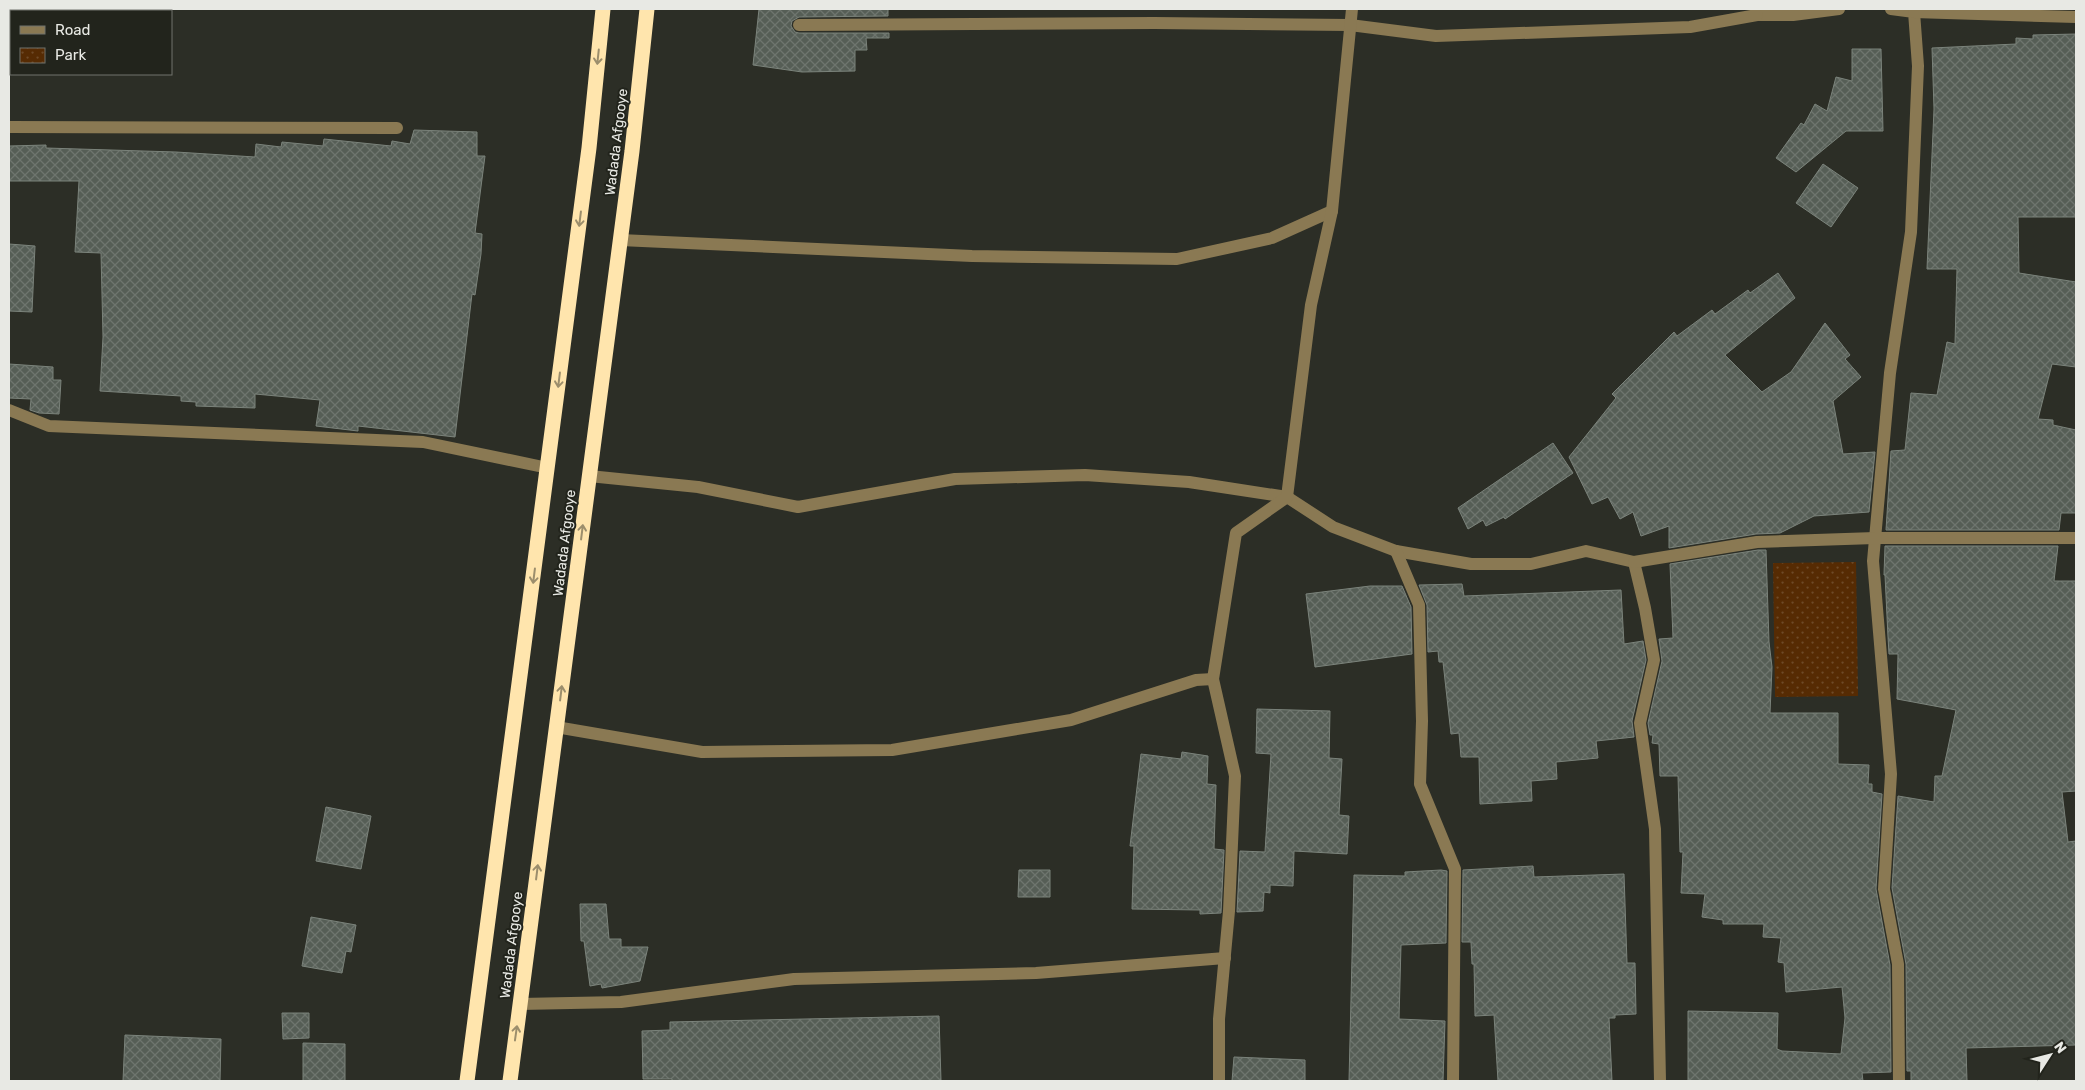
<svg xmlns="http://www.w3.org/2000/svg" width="2085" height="1090" font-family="Rubik,sans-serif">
	<defs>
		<pattern id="park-dots" width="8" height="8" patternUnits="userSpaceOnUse" patternTransform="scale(1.25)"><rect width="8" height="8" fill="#562b03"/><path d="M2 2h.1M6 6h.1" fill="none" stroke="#6e4a28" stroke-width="1.8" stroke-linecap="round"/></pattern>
		<pattern id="building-cross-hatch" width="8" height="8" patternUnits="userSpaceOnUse" patternTransform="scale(1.25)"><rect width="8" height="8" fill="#565e56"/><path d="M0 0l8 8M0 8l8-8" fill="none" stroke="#6e756e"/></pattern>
	</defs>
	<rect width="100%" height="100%" fill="#2c2e26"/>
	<path fill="url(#park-dots)" d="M1856,562l2,134 -83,1 -2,-134z"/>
	<g fill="url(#building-cross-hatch)" stroke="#7b837b">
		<path d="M759,9h129v7l-89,1 -7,4 -1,5 4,6 4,1h90v5h-23l1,12h-12v21l-53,1 -49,-7z"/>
		<path d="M2076,34v183h-58l1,56 57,9v85l-24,-3 -14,55 15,1v5l23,5v83h-15l-2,17h-173l5,-79 14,-1 6,-57 26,2 10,-53 8,2 2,-75h-30l7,-160 -2,-61 84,-4v-6l17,1v-4z"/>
		<path d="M1852,49h29l2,82h-37l-50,41 -20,-14 25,-35 3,2 11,-21 12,7 9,-34 16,4z"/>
		<path d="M414,130l63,2v24h8l-10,77 7,1 -1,20 -6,41 -3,-1 -17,143 -97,-11v5l-42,-5 4,-26 -65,-6v14l-59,-2v-4l-15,-1v-5l-81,-5 3,-54 -2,-84 -26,-1 4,-71h-70v-35l37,-1v3l130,4 79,5 1,-13 25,3 1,-5 41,4 1,-7 67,7 1,-5 18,3z"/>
		<path d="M1823,164l35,24 -27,39 -35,-24z"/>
		<path d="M9,244l26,2 -3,66 -23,-1z"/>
		<path d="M1778,273l17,25 -70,57 37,37 29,-20 34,-49 25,32 -5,4 16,18 -28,24 10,53 32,-2 -6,60 -55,4 -34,17 -24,1 -87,14v-22l-28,10 -8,-24 -13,7 -12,-22 -16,7 -23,-47 47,-59 -4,-4 62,-62 3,4 35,-26 3,4 33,-24 2,3z"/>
		<path d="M9,364l44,3v13h8l-2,34 -20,-1 -9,-3 1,-11 -22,-1z"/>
		<path d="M1553,443l20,30 -68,46 -1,-2 -18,9 -3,-6 -15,9 -10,-21z"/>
		<path d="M1885,546h173l-4,35h22v210l-14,1 6,50 8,-1v204l-110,3 1,33h-56v-10h-4l-1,-107 -14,-76 6,-92 36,6 1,-26h7l14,-66 -59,-11 1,-45h-9l-1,-17 -3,-62h-1z"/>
		<path d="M1758,550h8l3,92 3,25 -2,46h68v51l31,1 -1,19h4v8l10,2 -6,95 14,76 1,107 -29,1 1,8h-175v-70l90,2 -1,36 5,2 59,3 4,-36 -3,-31 -56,5 -2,-29 -6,-1 3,-24 -18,-1 1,-13h-41v-4l-21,-3 3,-23 -24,-1 2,-41h-3l-2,-76h-18l-1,-32 -7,-1 1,-8h-3l-2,-12 14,-62 -3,-22 14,-1 -3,-74z"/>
		<path d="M1462,584l2,12 157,-6 3,54 19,-3 3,19 -14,61 2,16 -38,4 2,17 -42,4 1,17 -26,2 1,20 -52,3 -1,-47h-18l-2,-24 -8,1 -8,-72h-4l-1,-11 -10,1 -1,-47 -8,-20z"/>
		<path d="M1370,586h32l9,21 1,47 -97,13 -9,-73z"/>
		<path d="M1257,709l73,2 -1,47 13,1 -3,56 10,1 -2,38 -53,-3 -1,35 -23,-1v8l-6,-1 -1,19 -26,1 3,-61 25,1 6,-98 -15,-1z"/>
		<path d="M1182,752l26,4 -1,28 9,1 -2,64 10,1 -3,63 -21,1v-4l-68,-1 2,-63h-4l11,-92 40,5z"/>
		<path d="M326,807l45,9 -10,53 -45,-8z"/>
		<path d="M1533,866l1,11 90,-3 3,89h8l1,51 -21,1v3h-6l3,63h-114l-4,-66 -19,1 -1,-52h-2l-1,-22h-9l1,-72z"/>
		<path d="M1019,870h31v27h-32z"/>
		<path d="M1441,870l6,1 -1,72 -45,2 -2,74 46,2 -2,60h-94l5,-206 51,1v-4z"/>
		<path d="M580,904h26l3,35h12v8h27l-8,34 -38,7 -1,-4 -11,2 -6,-45h-3z"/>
		<path d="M311,917l45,8 -5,27 -5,-1 -4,22 -40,-7z"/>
		<path d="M282,1013h27v25l-26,1z"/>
		<path d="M939,1016l2,65h-269v-2h-29l-1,-48 28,-1v-8z"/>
		<path d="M125,1035l96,4 -1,42h-97z"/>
		<path d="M303,1043l42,1v37h-42z"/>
		<path d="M1234,1057l71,3v21h-73z"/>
	</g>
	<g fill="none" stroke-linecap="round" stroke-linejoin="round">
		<g stroke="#8a7953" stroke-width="12">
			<path d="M1759,9l-2,6h36l46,-6"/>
			<path d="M1891,9l23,3 4,54 -7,166 -21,141 -17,188 18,213 -7,115 14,75 1,117"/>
			<path d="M1914,12l162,5"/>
			<path d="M799,25l355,-2 196,2 86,11 254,-9 67,-12"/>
			<path d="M9,127l388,1"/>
			<path d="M620,240l352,16 205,3 95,-21 60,-27"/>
			<path d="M9,410l40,16 374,16 125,26"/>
			<path d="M589,476l109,11 100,20 157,-28 130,-4 104,7 98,15 46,30 63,24 75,13h60l55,-13 48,11 11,46 9,52 -14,63 15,106 5,252"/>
			<path d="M1396,551l23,54 3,116 -2,63 35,85 -2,212"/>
			<path d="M1634,562l123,-20 118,-4h201"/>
			<path d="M556,727l146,25 190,-2 179,-30 125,-40 17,-1"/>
			<path d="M520,1004l101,-2 173,-23 242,-6 189,-15"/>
			<path d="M1219,1081v-62l10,-108 6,-135 -22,-97 23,-146 51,-36 24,-192 21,-94 20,-202"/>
		</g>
		<g stroke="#ffe5ad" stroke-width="15">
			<path d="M467,1081l122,-933 14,-139"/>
			<path d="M510,1081l122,-930 15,-142"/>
		</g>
	</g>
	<defs><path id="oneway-shaft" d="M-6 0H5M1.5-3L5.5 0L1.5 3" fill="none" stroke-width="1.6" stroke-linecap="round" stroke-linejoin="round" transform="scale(1.25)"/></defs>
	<g stroke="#9c8e6c">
		<use href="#oneway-shaft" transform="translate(598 57) rotate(96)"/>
		<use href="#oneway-shaft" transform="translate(580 219) rotate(97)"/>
		<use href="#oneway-shaft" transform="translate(559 380) rotate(97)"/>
		<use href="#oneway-shaft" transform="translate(582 532) rotate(-83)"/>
		<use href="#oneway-shaft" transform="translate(534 576) rotate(97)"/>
		<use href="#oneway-shaft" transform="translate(561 693) rotate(-83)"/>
		<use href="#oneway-shaft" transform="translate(537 872) rotate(-83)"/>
		<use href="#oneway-shaft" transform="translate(516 1033) rotate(-82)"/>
	</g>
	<g text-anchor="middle" stroke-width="4" stroke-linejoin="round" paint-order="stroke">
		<g font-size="14" fill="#e8e9e4" stroke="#22241c">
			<text transform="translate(616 142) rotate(-83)" y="5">Wadada Afgooye</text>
			<text transform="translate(564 543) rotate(-83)" y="5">Wadada Afgooye</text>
			<text transform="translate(511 945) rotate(-83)" y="5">Wadada Afgooye</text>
		</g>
	</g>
	<rect width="2085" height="1090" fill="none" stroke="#e8e9e4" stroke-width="20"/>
	<rect x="10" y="10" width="162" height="65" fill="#22241c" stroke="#71736c"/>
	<rect x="20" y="26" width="25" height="8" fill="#8a7953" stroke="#71736c"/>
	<text x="55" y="35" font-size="15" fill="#e8e9e4">Road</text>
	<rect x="20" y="48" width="25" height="15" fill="url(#park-dots)" stroke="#71736c"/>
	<text x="55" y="60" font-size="15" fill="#e8e9e4">Park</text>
	<g transform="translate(2050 1055) rotate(54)" stroke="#22241c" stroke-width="4" paint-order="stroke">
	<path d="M0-4L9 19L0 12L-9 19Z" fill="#e8e9e4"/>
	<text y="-8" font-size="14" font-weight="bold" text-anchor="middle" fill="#e8e9e4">N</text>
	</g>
</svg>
